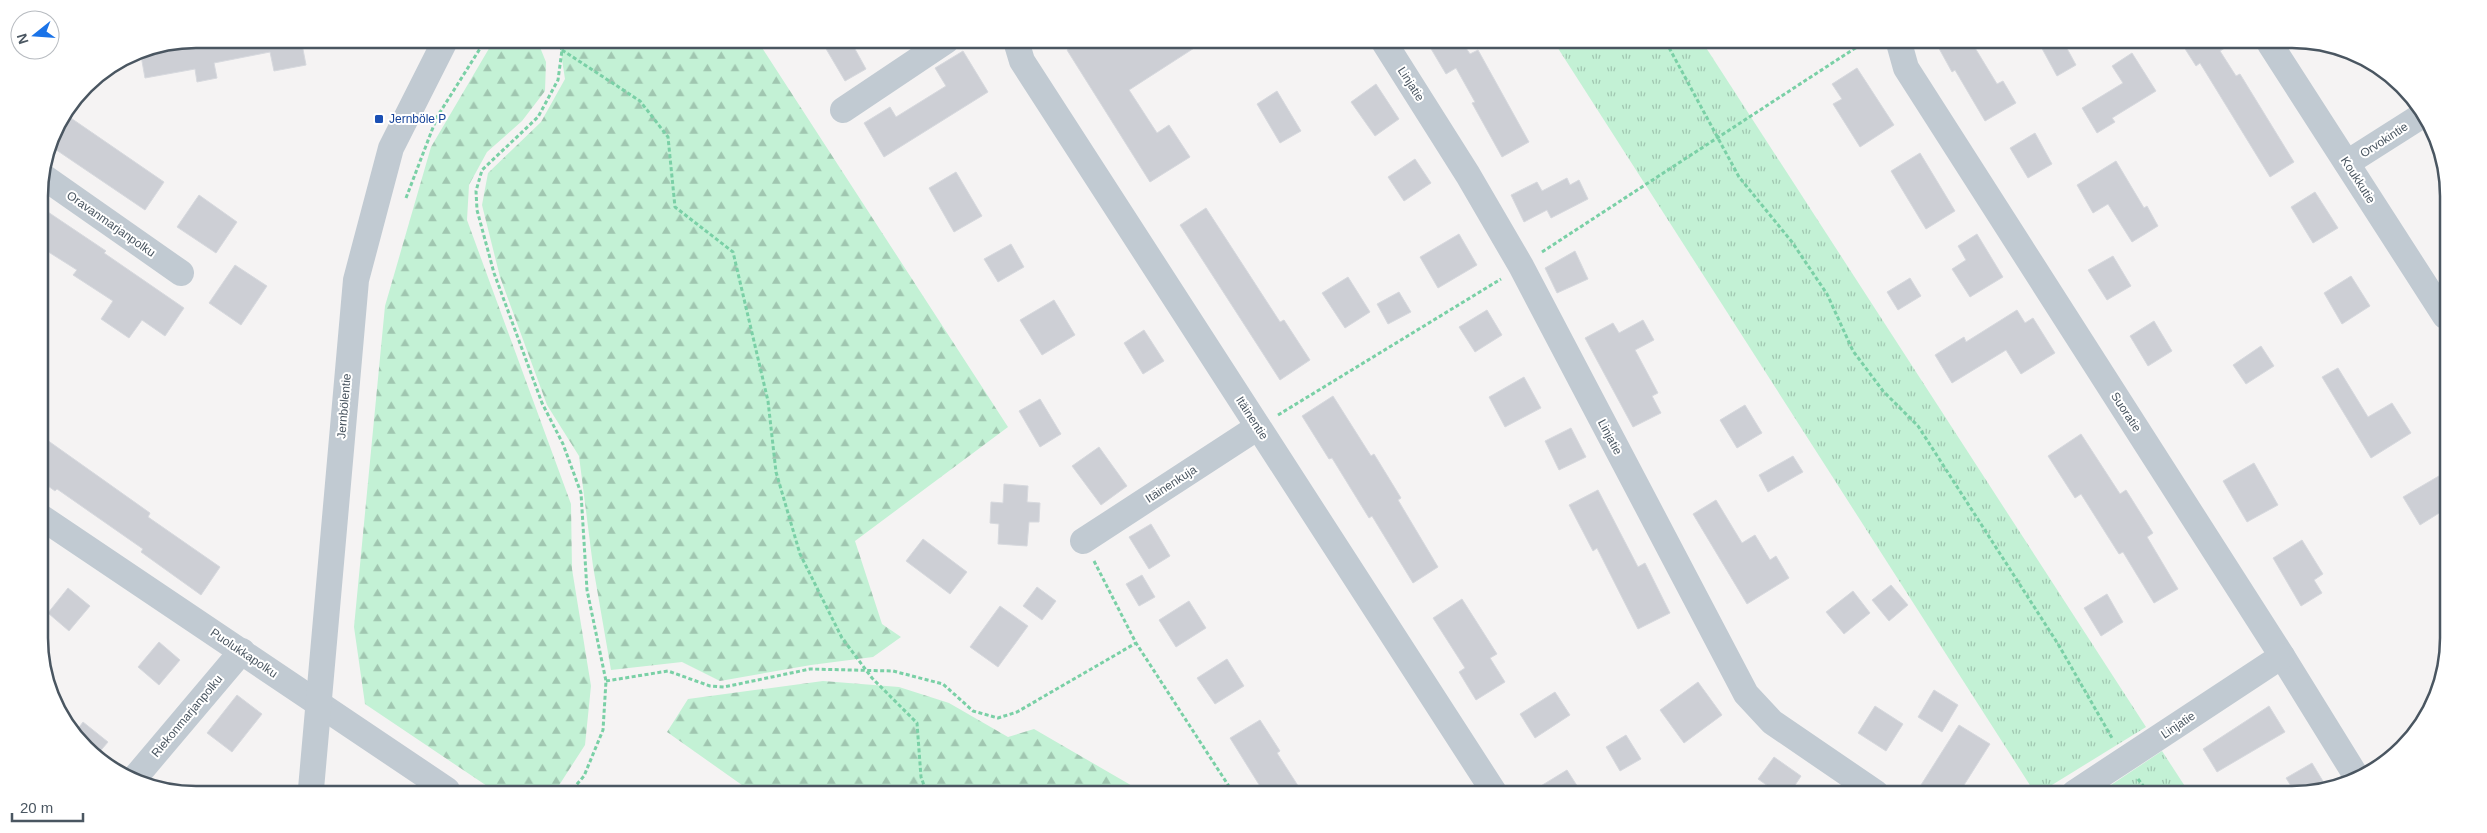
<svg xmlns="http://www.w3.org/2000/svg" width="2487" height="833" font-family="Arial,sans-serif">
	<defs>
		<pattern id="grass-tufts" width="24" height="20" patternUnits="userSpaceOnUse" patternTransform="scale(1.25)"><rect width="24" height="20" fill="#c3f1d5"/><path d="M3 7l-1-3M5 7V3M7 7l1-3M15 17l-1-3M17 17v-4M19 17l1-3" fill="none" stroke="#a0c6b0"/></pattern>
		<pattern id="forest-firs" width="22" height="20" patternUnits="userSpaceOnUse" patternTransform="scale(1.25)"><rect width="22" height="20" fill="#c3f1d5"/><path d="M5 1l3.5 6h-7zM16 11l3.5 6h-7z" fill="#a0c6b0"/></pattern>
	</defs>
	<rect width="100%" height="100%" fill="#f5f3f3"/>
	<g fill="url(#grass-tufts)">
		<path d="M1554,42l149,1 443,684 -107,66h-4z"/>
		<path d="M2162,751l28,43 -91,-1z"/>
	</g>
	<g fill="url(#forest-firs)">
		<path d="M494,40h43l9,22 -1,29 -23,30 -35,31 -18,33 -2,35 104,284 1,65 19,117 -6,59 -29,45h-63l-128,-86 -11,-77 31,-321 46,-159z"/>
		<path d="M559,40h198l251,387 -153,114 27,83 19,13 -28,20 -62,8 -91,16 -38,-19 -71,8 -18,-104 -14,-110 -32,-51 -47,-128 -18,-72 6,-32 53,-51 24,-43z"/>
		<path d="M823,681l76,6 50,16 59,34 26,-8 107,62 -392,-1 -82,-58 21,-33z"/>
	</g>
	<g fill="#cdcfd5" stroke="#d7d9de">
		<path d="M195,39h106l5,26 -32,6 -4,-19 -56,11 3,15 -20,4 -2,-13 -50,9 -5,-28z"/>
		<path d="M839,40h11l16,29 -21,12 -20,-34z"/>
		<path d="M1081,41h124l-76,49 28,43 12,-8 21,32 -40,25 -83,-132z"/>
		<path d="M1427,42h35l8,12 8,-4 51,92 -27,15 -30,-54 3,-1 -19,-34 -10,6z"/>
		<path d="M1936,43h36l25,41 6,-3 13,22 -31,18 -30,-51 -3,2z"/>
		<path d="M2039,43h25l12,22 -19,11z"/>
		<path d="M2182,44h49l-11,7 16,25 4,-2 54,88 -24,15 -70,-114 -4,3z"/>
		<path d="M963,51l25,41 -104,65 -20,-34 26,-16 6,10 50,-31 -11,-18z"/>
		<path d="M2132,53l24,38 -44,27 3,4 -18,11 -15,-25 41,-25 -11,-17z"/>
		<path d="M1857,68l37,57 -34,22 -27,-43 9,-5 -10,-15z"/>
		<path d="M1376,84l23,35 -24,17 -24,-34z"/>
		<path d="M1277,91l24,40 -21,12 -23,-39z"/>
		<path d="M65,114l99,68 -19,28 -96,-65 2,-10z"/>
		<path d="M2035,133l17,31 -24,14 -18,-30z"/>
		<path d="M1920,153l35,58 -29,18 -35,-58z"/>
		<path d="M1415,159l16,24 -27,18 -16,-24z"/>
		<path d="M2116,161l28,47 3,-2 11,20 -26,16 -24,-38 -15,9 -16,-28z"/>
		<path d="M956,172l26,44 -28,16 -25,-44z"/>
		<path d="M1567,178l3,7 9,-5 9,19 -37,19 -4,-8 -23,12 -13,-27 26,-13 5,9z"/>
		<path d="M2315,192l23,36 -25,15 -22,-36z"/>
		<path d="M199,195l38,27 -21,31 -39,-26z"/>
		<path d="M39,206l67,45 -2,2 80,55 -19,28 -23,-16 -13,18 -28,-19 12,-18 -40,-26 4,-5 -38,-24z"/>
		<path d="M1206,208l74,114 4,-2 26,40 -30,20 -100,-155z"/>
		<path d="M1459,234l18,31 -39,23 -18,-31z"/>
		<path d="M1977,234l26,43 -33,20 -18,-28 14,-9 -8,-14z"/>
		<path d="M1011,244l13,23 -26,15 -14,-23z"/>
		<path d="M1575,251l13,28 -31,14 -12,-25z"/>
		<path d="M2113,256l18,30 -24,14 -19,-30z"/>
		<path d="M235,265l32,21 -26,39 -32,-22z"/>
		<path d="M2351,276l19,30 -28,18 -18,-31z"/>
		<path d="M1348,277l22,35 -25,16 -23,-35z"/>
		<path d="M1910,278l11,18 -23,14 -11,-18z"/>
		<path d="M1399,292l12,20 -23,12 -11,-20z"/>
		<path d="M1054,300l21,35 -33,20 -22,-35z"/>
		<path d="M1487,310l15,25 -27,17 -16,-25z"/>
		<path d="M2017,310l8,13 8,-5 22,35 -34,21 -15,-24 -54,33 -17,-28 29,-18 2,5z"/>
		<path d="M1643,320l11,20 -19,10 23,43 -6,3 9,17 -28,14 -48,-89 28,-15 6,10z"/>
		<path d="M2154,321l18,30 -24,15 -18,-30z"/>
		<path d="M1144,330l20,31 -21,13 -19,-31z"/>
		<path d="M2261,346l13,20 -28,18 -13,-19z"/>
		<path d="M2338,368l30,49 24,-14 19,30 -40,25 -49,-81z"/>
		<path d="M1524,377l17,31 -36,19 -16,-30z"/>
		<path d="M1333,396l38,60 3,-2 27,44 -3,2 40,67 -25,16 -41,-67 -3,2 -37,-60 -3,1 -27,-43z"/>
		<path d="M1040,399l21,35 -21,13 -21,-36z"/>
		<path d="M1745,405l17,28 -25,15 -17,-28z"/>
		<path d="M1571,428l15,29 -27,13 -14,-29z"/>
		<path d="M2081,434l39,60 6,-4 27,43 -6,4 31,52 -24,14 -31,-51 -4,2 -38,-60 -6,4 -27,-42z"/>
		<path d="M40,435l110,78 -2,4 72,50 -19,28 -60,-43 2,-3 -86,-60 -2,2 -14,-10z"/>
		<path d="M1099,447l28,39 -26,19 -29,-39z"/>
		<path d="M1793,456l10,16 -35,20 -9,-17z"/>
		<path d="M2254,463l24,42 -31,17 -24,-41z"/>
		<path d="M2444,473v37l-24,15 -17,-28z"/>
		<path d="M1004,484l24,2 -1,16 13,1 -1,19h-10l-2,24 -29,-2 1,-20 -9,-1 1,-21 12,1z"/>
		<path d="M1598,490l40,77 7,-4 25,50 -32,16 -41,-81 -4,3 -24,-46z"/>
		<path d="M1716,500l26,43 13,-8 15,25 6,-4 13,22 -42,26 -54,-90z"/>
		<path d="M1151,524l19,32 -21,13 -20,-32z"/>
		<path d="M923,539l44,33 -17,22 -44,-33z"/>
		<path d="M2302,540l21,34 -9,6 8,13 -21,13 -28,-48z"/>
		<path d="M1142,575l13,22 -16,9 -13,-22z"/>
		<path d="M1891,585l17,20 -19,16 -17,-21z"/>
		<path d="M1037,587l19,14 -14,19 -19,-14z"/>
		<path d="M68,588l22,18 -21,25 -21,-18z"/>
		<path d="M1853,591l17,22 -26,21 -18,-22z"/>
		<path d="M2107,594l16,28 -22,14 -17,-28z"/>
		<path d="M1462,599l35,55 -7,4 15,24 -29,18 -17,-28 6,-4 -32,-50z"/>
		<path d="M1189,601l17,27 -30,19 -17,-27z"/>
		<path d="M1000,606l28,20 -30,41 -28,-20z"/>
		<path d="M159,642l21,18 -21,25 -21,-18z"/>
		<path d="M1227,659l17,27 -29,18 -18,-26z"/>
		<path d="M1698,682l24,33 -38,28 -24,-33z"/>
		<path d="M1934,690l24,15 -16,27 -24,-15z"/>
		<path d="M1555,692l15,23 -35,23 -15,-24z"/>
		<path d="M237,695l25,19 -30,38 -25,-19z"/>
		<path d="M1875,706l28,18 -17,27 -28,-18z"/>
		<path d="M2269,706l16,26 -68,40 -14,-23z"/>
		<path d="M1260,720l20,31 -3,2 25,39 -39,-1 -33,-53z"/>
		<path d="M83,722l25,20 -12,14 -18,-15 -4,-7z"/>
		<path d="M1959,725l31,19 -31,49h-25l-13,-8z"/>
		<path d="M1626,735l15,24 -21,12 -14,-24z"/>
		<path d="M1774,757l27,19 -11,17h-12l-20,-14z"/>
		<path d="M2312,763l15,25 -31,6 -10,-16z"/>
		<path d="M1567,770l14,22h-50z"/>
	</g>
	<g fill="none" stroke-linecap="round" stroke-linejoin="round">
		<g stroke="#7ad0a6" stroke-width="3" stroke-dasharray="4 2.5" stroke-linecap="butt">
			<path d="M557,40l5,10 -4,30 -20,37 -56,53 -6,21 1,19 17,63 48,130 21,41 18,49 6,97 19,91 -3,49 -19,46 -12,14"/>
			<path d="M1666,42l73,135 53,65 35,52 26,57 30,40 35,35 140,218 54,94"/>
			<path d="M562,50l78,51 28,36 7,70 58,45 35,149 8,71 24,82 42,84 30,40 45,45 4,54 5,14"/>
			<path d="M406,198l31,-81 49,-78"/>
			<path d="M1542,252l321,-209"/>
			<path d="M1278,415l223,-136"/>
			<path d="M1094,561l42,82 96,148"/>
			<path d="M606,681l62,-10 42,15 14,1 86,-18 83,2 50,13 30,27 25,7 19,-6 119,-69"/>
			<path d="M2138,779l11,15"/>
		</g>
		<g stroke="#c1cad2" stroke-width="26">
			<path d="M1016,41l6,20 472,731"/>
			<path d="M1384,42l84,133 53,91 225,428 26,28 104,71"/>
			<path d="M1899,43l7,25 376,588 76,123"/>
			<path d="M2270,44l175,272"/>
			<path d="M843,110l103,-69"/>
			<path d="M2347,163l74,-47"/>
			<path d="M41,175l140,98"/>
			<path d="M41,517l406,273"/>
			<path d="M1083,541l175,-114"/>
			<path d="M133,780l109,-129"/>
			<path d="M311,789l45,-509 35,-132 55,-109"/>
			<path d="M2074,793l208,-137"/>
		</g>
	</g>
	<rect fill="#1a4fb4" stroke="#fff" stroke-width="2" x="374" y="114" width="10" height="10" rx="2.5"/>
	<g text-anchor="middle" stroke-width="4" stroke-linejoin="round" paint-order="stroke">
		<g font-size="12" fill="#4a5661" stroke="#fff">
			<text transform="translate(1411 84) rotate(57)" y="4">Linjatie</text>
			<text transform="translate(2384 140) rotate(-33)" y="4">Orvokintie</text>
			<text transform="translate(2358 180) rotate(57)" y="4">Koukkutie</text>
			<text transform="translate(111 224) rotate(35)" y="4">Oravanmarjanpolku</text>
			<text transform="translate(344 406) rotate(-85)" y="4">Jernbölentie</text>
			<text transform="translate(2126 412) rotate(57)" y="4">Suoratie</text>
			<text transform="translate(1252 418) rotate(57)" y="4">Itäinentie</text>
			<text transform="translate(1610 437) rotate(62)" y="4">Linjatie</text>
			<text transform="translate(1171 484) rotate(-33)" y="4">Itäinenkuja</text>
			<text transform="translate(244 653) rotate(34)" y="4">Puolukkapolku</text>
			<text transform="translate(187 716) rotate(-50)" y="4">Riekonmarjanpolku</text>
			<text transform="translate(2178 725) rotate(-34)" y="4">Linjatie</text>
		</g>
		<g font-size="12" fill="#164399" stroke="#fff" text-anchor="start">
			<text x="389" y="123">Jernböle P</text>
		</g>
	</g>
	<path d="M0 0H2487V833H0ZM196 48H2292A148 148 0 0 1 2440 196V638A148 148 0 0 1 2292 786H196A148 148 0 0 1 48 638V196A148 148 0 0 1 196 48Z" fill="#fff" fill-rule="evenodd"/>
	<path fill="none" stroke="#4a5661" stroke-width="2.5" d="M196 48H2292A148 148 0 0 1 2440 196V638A148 148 0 0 1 2292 786H196A148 148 0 0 1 48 638V196A148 148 0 0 1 196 48Z"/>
	<g transform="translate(35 35) rotate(253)"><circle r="24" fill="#ffffff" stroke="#b7bbc0"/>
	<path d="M0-4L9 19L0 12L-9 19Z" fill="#1a73e8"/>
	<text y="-8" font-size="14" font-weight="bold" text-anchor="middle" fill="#4a5661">N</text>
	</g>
	<path d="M12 813v8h71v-8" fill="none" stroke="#4a5661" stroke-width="2.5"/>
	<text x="20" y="813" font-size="15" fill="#4a5661" stroke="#ffffff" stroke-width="4" paint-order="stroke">20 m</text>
</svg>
